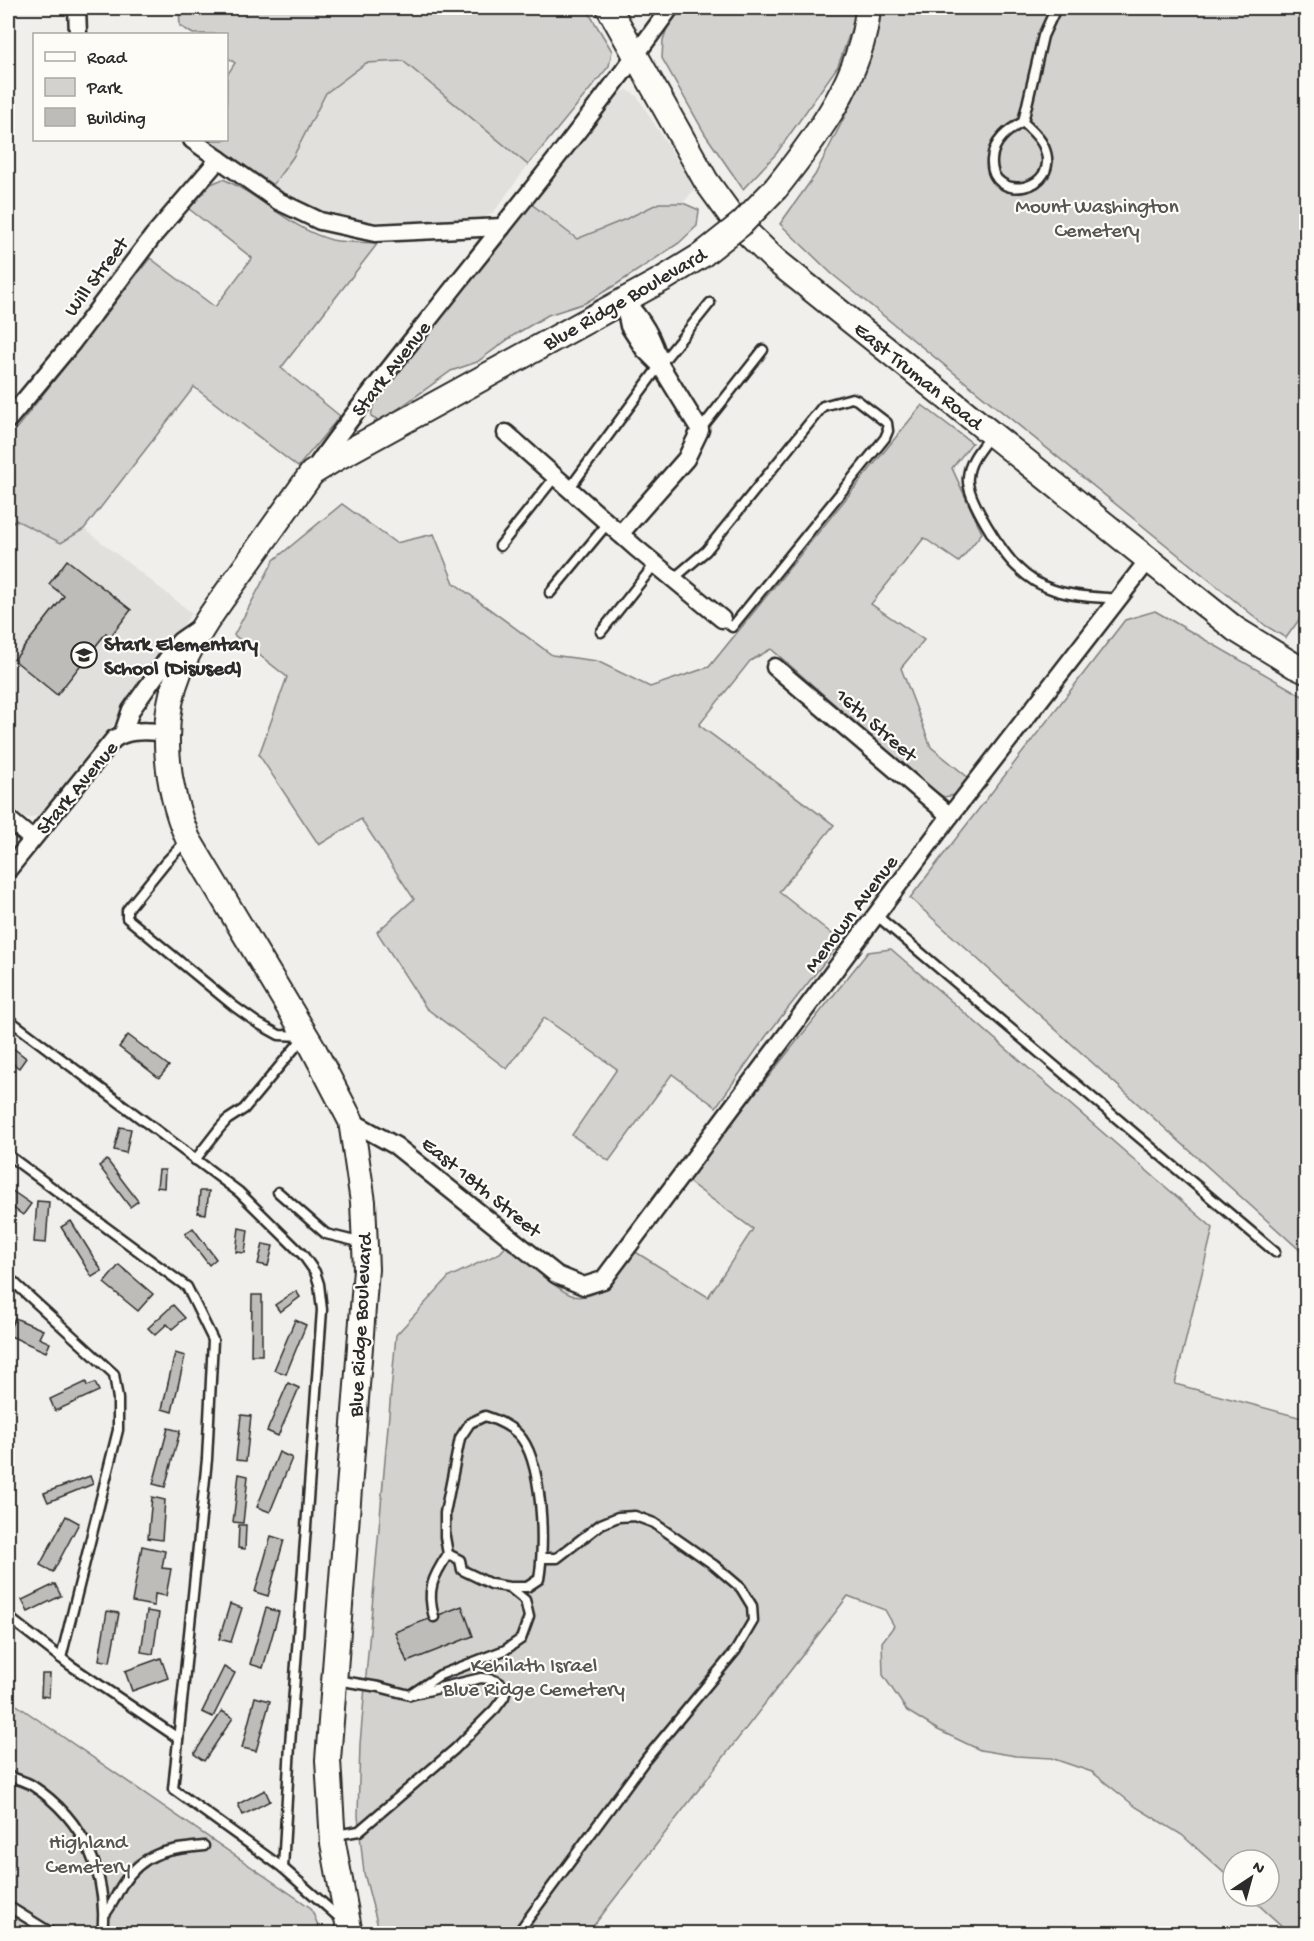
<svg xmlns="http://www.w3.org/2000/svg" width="1314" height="1941" font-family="'Gochi Hand',sans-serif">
	<rect width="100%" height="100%" fill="#f0efeb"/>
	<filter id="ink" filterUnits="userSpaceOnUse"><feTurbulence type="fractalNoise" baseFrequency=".0167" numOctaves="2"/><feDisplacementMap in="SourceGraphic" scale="12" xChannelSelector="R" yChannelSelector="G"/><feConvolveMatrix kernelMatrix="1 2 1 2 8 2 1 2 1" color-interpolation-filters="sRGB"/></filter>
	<g filter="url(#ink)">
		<g fill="#e1e0dc">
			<path d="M403,61l125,104 -34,47 -10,6 -72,4 -44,-1 -37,-6 -26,-8 -32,-22 20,-28 33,-64 40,-30z"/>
			<path d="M627,90l10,6 58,93 -12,14h-24l-33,16 -49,20 -47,-36 88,-110z"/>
			<path d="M8,469l184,144 -62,84 -13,23 -74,93 -12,5 -12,-2 -11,-9z"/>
		</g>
		<g fill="#d3d2cf" stroke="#7f7e7d" stroke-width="1.5">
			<path d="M179,8h407l26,43 -3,15 -81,99 -125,-104 -37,2 -40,30 -33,64 -20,28 -65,-45h18l1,-65 8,-12 -8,-6 -1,-23h-33l-13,-8z"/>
			<path d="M683,8h172l-2,16 -15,42 -62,88 -33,35 -38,-55 -43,-76 1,-18 5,-15z"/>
			<path d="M882,8h424v602l-20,28 -20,-12 -434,-352 -52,-50 35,-49 38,-75 24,-64z"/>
			<path d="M223,179c38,16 69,51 109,61 14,3 32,2 46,3l-97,125 59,48 -42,51 -104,-80 -110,142 -23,14 -45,-23 -8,5v-86l142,-181 65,49 37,-49 -63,-49 22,-25z"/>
			<path d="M530,203l47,36 49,-20 33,-16h24l16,7 -2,16 -18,17 -62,41 -32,19 -37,12 -34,20 -37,27 -26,9 -71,51 -9,-5 2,-11z"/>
			<path d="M922,405l50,38 -20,25 30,65 -23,29 -35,-24 -53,66 53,36 -23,28 30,79 39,32 -15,16 -11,2 -10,-6 -163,-142 -21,12 -51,64 135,100 -55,67 62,49 -74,94 -51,72 -44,-33 -63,87 -37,-26 45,-66 -73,-51 -37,51 -81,-61 -49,-76 37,-33 -53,-80 -42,26 -60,-90 28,-78 -53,-42 40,-75 68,-56 54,39 38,-9 20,49 98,72 45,6 53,26 59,-20z"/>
			<path d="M1155,611l151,87v555l-4,-1 -392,-354 215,-278z"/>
			<path d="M891,949l322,279 -38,156 131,35v514h-20l-1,-4 -36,-33h20v-36h-36v21l-51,-46 -46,-28 -44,-35 -41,-14 -35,-2 -36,-6 -42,-20 -31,-19 -24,-36 -1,-33 12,-16 -9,-16 -37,-14 -260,337 -208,1 -16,-61 -6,-57 2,-72 36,-409 53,-58 51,-24 8,-9c15,13 48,47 66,52 8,2 20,-1 26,-6 14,-10 23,-26 34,-39l74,46 45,-68 -67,-49 182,-228z"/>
			<path d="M8,1699l303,209 10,25h-313z"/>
		</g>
		<g fill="#bdbcb8" stroke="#2b2b2b" stroke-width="1.5">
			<path d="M67,560l64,50 -21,27 -4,-4 -49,62 -43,-35 50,-64 -15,-12z"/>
			<path d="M128,1035l41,31 -10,12 -40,-31z"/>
			<path d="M8,1044l18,14 -7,10 -11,-8z"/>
			<path d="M8,1094l6,7 -6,6z"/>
			<path d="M120,1127l11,2 -5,24 -12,-3z"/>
			<path d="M107,1160l31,41 -8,6 -31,-41z"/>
			<path d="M159,1170h6l-1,18 -7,-1z"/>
			<path d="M8,1188l23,16 -8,11 -15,-11z"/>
			<path d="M200,1191h9l-3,23 -8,-1z"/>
			<path d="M37,1201l12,1 -3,41 -12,-1z"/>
			<path d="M71,1221l31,50 -10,6 -31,-50z"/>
			<path d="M193,1228l23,31 -7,6 -24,-31z"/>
			<path d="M239,1228l9,2 -3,23 -9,-1z"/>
			<path d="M263,1244l10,2 -5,20 -10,-2z"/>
			<path d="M119,1265l34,29 -15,17 -34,-28z"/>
			<path d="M296,1291l4,6 -20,15 -5,-7z"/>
			<path d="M252,1295h10v60h-11z"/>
			<path d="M173,1305l12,13 -13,11 -5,-5 -12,11 -7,-7z"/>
			<path d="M15,1318l28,12 -4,8 11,5 -4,9 -38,-17v-11l3,2z"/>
			<path d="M295,1320l11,5 -20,49 -12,-4z"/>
			<path d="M175,1353l10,3 -13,56 -10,-3z"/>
			<path d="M86,1382l1,4 8,-3 4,8 -44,20 -5,-12z"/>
			<path d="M288,1383l11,5 -21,48 -11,-5z"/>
			<path d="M241,1415l10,1 -5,45 -10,-1z"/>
			<path d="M168,1428l12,3 -15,56 -12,-3z"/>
			<path d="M279,1452l13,6 -22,54 -13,-5z"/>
			<path d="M239,1474l9,2 -5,47 -10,-1z"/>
			<path d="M90,1476l3,8 -45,18 -4,-9z"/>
			<path d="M152,1497l13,3 -3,40 -14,-2z"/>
			<path d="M66,1516l13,7 -26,49 -13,-7z"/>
			<path d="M239,1525h7l-1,24 -7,-1z"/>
			<path d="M271,1536l13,4 -16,56 -13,-4z"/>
			<path d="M142,1546l23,5 -3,17 9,1 -5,27 -11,-2 -1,12 -22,-4z"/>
			<path d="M55,1584l6,12 -33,16 -6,-12z"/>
			<path d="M230,1604l12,4 -11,34 -12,-3z"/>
			<path d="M462,1606l11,30 -66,26 -12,-30z"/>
			<path d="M266,1608l13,4 -16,56 -13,-4z"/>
			<path d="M107,1611l12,2 -9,49 -11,-2z"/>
			<path d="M147,1611l12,2 -6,41 -12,-2z"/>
			<path d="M161,1658l7,20 -36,13 -7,-20z"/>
			<path d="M224,1667l11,6 -22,44 -11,-5z"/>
			<path d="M42,1674h8l-1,23 -8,-1z"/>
			<path d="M255,1697l15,4 -14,50 -14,-3z"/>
			<path d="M222,1711l11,7 -29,43 -10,-7z"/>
			<path d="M265,1790l5,11 -27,14 -5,-11z"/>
		</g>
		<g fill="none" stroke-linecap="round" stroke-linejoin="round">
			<g stroke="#2b2b2b" stroke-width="13">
				<g id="service">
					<path d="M1023,122c8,8 17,15 21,25 19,45 -55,57 -52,13 1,-19 16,-30 31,-38l20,-86 13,-28"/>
					<path d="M700,430l63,-80"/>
					<path d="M990,436c-9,12 -21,25 -22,41 -3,19 35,78 50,91 10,10 23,18 36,22 20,7 43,7 64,9"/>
					<path d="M569,489l91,-124 50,-62"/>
					<path d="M500,546l55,-69"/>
					<path d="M673,579l33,-28 117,-145 29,-8 5,2 30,23 1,8 -3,7 -153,189 -10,-8"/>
					<path d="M550,593l58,-70"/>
					<path d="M601,632l54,-68"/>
					<path d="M186,841l-21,22 -38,47v8l108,89 24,17 20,11 23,1"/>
					<path d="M876,915l399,337"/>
					<path d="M8,1019l231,173 64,63 12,17 4,12 3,26 -32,435 -7,123"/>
					<path d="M8,1155l179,132 26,53 -6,119 -34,330 110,79 59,52"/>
					<path d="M195,1160l24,-31 8,-9 17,-11 59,-71"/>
					<path d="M278,1192l48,42 37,9"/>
					<path d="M8,1277l106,97 4,25v31l-57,228"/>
					<path d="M8,1292l7,-9"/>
					<path d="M8,1617l62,48 108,73"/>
					<path d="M434,1617c-8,-27 -1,-40 14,-63"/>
					<path d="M410,1695l30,-20 65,-25 16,-11 8,-22 -4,-17 -16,-13 -18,-3 -29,-14 -2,-10 -12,-6 -3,-17v-24l15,-75 10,-15 15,-7c12,4 24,9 33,18 25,25 27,111 21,145l-12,8h-18"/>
					<path d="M8,1776c8,3 18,5 25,10 50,33 76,88 69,148"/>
					<path d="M336,1835l23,-4 96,-82 40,-40 9,-12 2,-8c-7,-9 -14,-10 -25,-11l-71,17 -31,-8 -43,-7"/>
					<path d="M8,1908h3l42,26"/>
					<path d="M105,1914c7,-8 11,-19 17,-29 22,-34 45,-35 82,-39"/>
					<path d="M517,1934l129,-175 90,-109 17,-29 -1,-15 -11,-18 -27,-23 -60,-42 -19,-7 -17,1 -17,7 -44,34h-14"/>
				</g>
			</g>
			<g stroke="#2b2b2b" stroke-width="21">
				<g id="minor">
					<path d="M77,8l1,26"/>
					<path d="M192,140l86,61 42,20 55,12 127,-6"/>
					<path d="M624,301c19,18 30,38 36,63"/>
					<path d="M8,420l64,-77 81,-107 66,-77"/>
					<path d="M506,433l130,115 86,71"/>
					<path d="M317,465c44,-63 94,-123 142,-184 72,-90 144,-180 211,-273"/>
					<path d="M620,534l66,-75 14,-29 -40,-65 -16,-16 -15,-23 -5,-25"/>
					<path d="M775,667l175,149"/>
					<path d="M123,733l8,-23 49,-69 20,-14"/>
					<path d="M8,819l24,20"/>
					<path d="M8,870l106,-131c16,-11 35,-7 54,-7"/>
					<path d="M351,1121l45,25 161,129 27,11 19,-6 347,-464 199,-257"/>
				</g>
			</g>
			<g stroke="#2b2b2b" stroke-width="28">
				<g id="secondary">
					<path d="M609,8l97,173 29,40 40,39 460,369 60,37 11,5"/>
					<path d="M776,188c42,-53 86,-111 92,-180"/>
					<path d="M350,1934l-17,-91 -5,-83 38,-491 -3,-67 -12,-81 -39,-75 -124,-207c-22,-51 -30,-117 -8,-169 16,-37 40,-68 63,-100 23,-33 46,-65 69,-97l23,-14 328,-180 39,-24"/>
				</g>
			</g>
			<use href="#service" stroke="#fdfcf7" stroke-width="8"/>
			<use href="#minor" stroke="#fdfcf7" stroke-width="16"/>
			<use href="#secondary" stroke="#fdfcf7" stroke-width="24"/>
			<g stroke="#2b2b2b" stroke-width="28" stroke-linecap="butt">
				<path id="secondary-bridge" d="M702,255l39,-31 35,-36"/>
			</g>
			<use href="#secondary-bridge" stroke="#fdfcf7" stroke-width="24"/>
		</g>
	</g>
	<defs>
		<g id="school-ring" transform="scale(1.35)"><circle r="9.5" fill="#fdfcf7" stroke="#2b2b2b" stroke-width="1.5"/><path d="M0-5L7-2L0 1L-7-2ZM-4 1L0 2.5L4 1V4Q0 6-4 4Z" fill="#2b2b2b"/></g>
	</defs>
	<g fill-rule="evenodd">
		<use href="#school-ring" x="84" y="655"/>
	</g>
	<g text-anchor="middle" stroke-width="4.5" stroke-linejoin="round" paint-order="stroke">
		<g font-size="21" fill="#555554" stroke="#fdfcf7">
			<text x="1097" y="212">Mount Washington<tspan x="1097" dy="24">Cemetery</tspan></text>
			<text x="534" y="1671">Kehilath Israel<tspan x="534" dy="24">Blue Ridge Cemetery</tspan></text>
			<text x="88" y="1848">Highland<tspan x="88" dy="24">Cemetery</tspan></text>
		</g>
		<g font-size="21" fill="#2b2b2b" stroke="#fdfcf7">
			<text transform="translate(95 276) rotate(-53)" y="7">Will Street</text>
			<text transform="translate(624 298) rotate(-30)" y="7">Blue Ridge Boulevard</text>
			<text transform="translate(390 368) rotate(-52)" y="7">Stark Avenue</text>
			<text transform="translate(919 375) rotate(39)" y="7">East Truman Road</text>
			<text transform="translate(877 724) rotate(41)" y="7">16th Street</text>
			<text transform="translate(76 787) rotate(-50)" y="7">Stark Avenue</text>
			<text transform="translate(850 913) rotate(-53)" y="7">Menown Avenue</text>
			<text transform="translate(482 1186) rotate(39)" y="7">East 18th Street</text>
			<text transform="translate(359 1325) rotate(-87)" y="7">Blue Ridge Boulevard</text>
		</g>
		<g font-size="21" font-weight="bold" fill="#2b2b2b" stroke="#fdfcf7" text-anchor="start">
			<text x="104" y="650">Stark Elementary<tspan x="104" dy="24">School (Disused)</tspan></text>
		</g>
	</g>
	<rect width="1314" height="1941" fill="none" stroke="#fdfcf7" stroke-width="30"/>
	<rect x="15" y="15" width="1284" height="1911" fill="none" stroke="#2b2b2b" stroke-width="2" filter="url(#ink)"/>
	<rect x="33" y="33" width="195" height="108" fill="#fdfcf7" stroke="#a9a8a5" stroke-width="1.5"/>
	<rect x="45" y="52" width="30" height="9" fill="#fdfcf7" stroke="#a9a8a5" stroke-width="1.5"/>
	<text x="87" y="63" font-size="18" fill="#2b2b2b">Road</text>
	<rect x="45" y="78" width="30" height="18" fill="#d3d2cf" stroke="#a9a8a5" stroke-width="1.5"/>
	<text x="87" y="93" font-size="18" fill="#2b2b2b">Park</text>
	<rect x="45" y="108" width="30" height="18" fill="#bdbcb8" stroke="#a9a8a5" stroke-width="1.5"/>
	<text x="87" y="123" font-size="18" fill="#2b2b2b">Building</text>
	<g transform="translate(1251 1878) rotate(36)"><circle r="28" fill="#fdfcf7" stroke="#a9a8a5" stroke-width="1.5"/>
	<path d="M0-4.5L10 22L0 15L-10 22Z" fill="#2b2b2b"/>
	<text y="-9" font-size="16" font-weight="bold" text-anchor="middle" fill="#2b2b2b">N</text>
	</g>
</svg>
